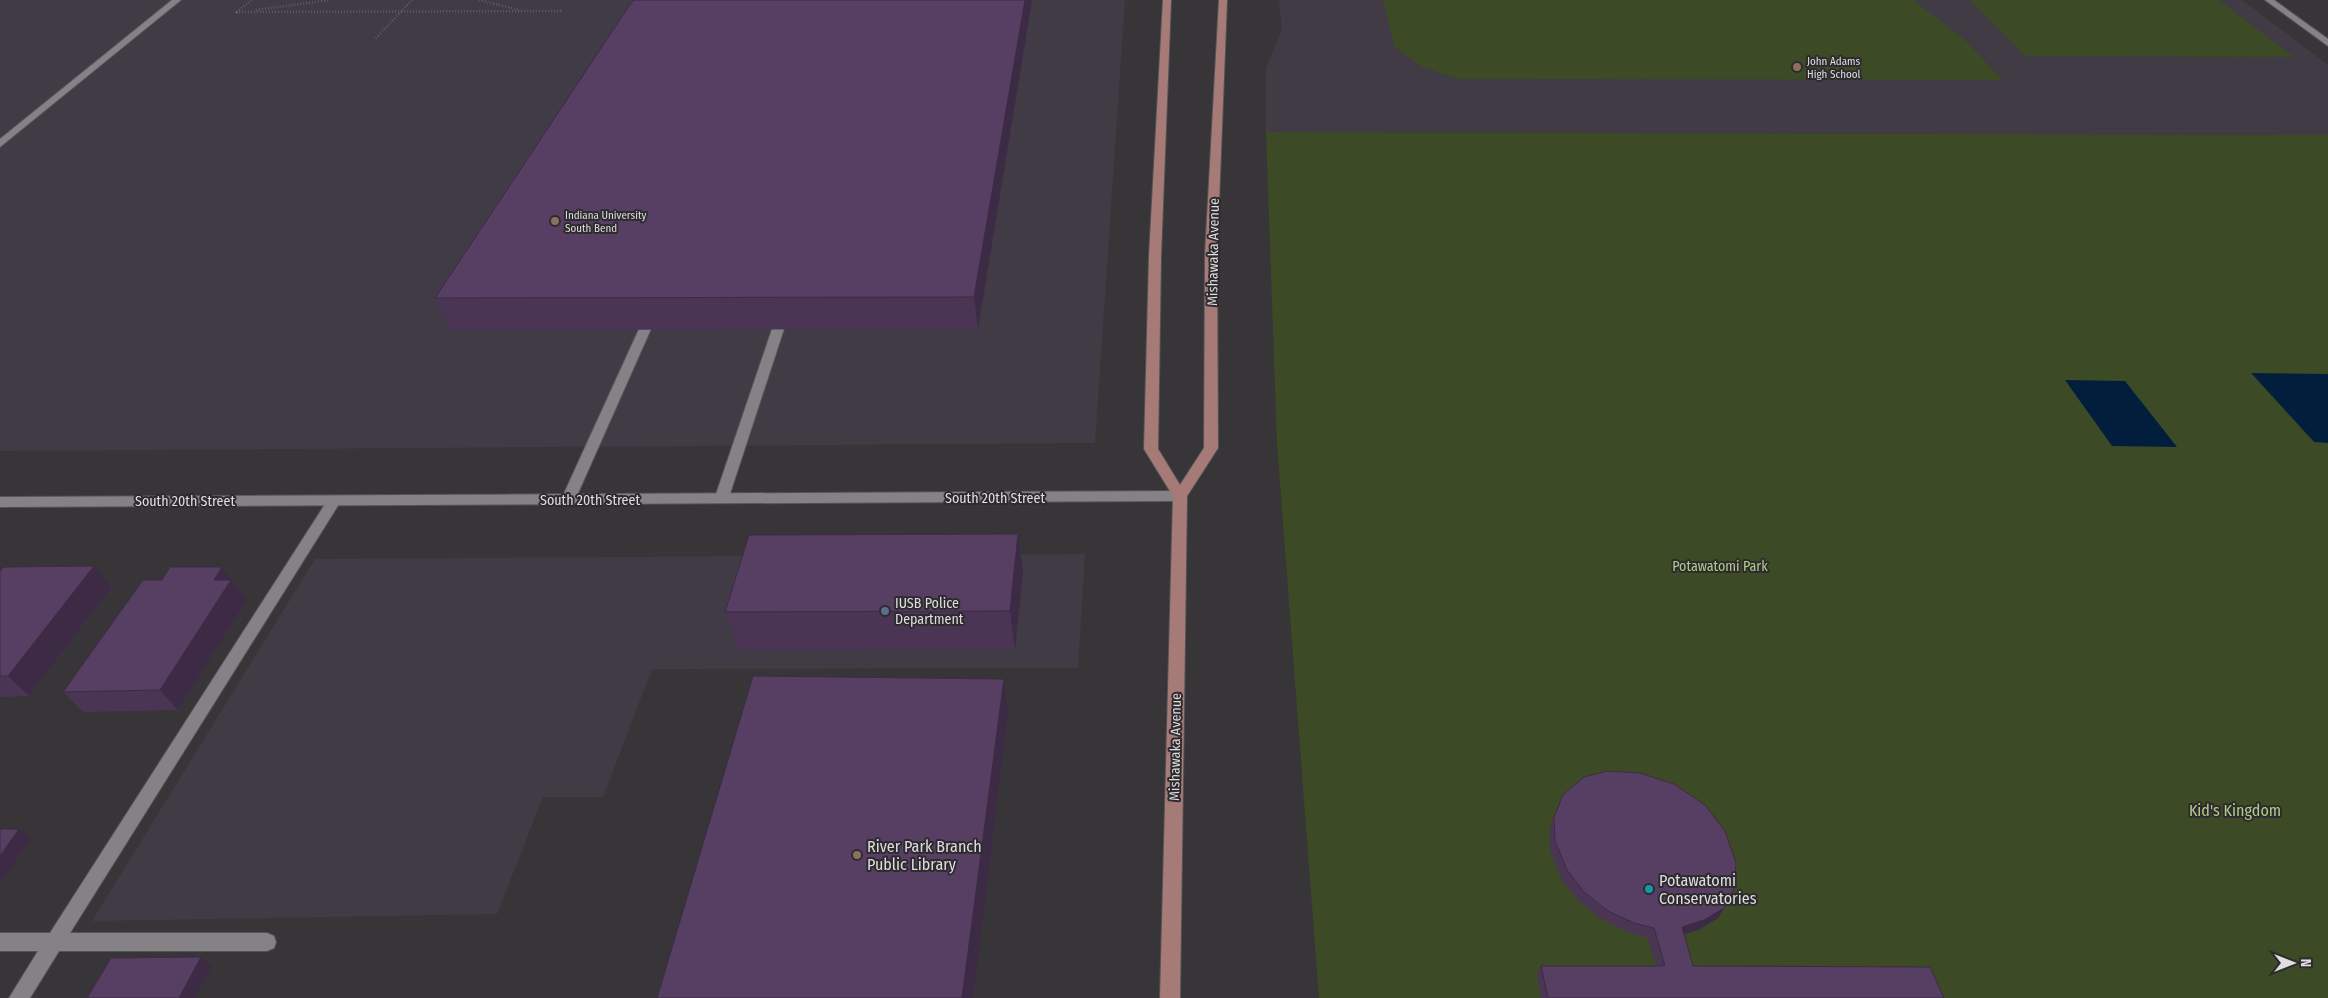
<svg xmlns="http://www.w3.org/2000/svg" width="2328" height="998" font-family="'Fira Sans Condensed',sans-serif">
	<rect width="100%" height="100%" fill="#383539"/>
	<g fill="#413b45">
		<path d="M0,0h1125l-30,443 -1095,8z"/>
		<path d="M1279,0h963l86,65v70l-1062,-3v-63l16,-39z"/>
		<path d="M1085,554l-7,114 -426,1 -49,128h-60l-46,117 -405,7 223,-362z"/>
	</g>
	<g fill="#3c4b26">
		<path d="M1383,0h530l50,38 40,42 -545,-1 -37,-13 -26,-19z"/>
		<path d="M1969,0h250l75,57 -269,-1z"/>
		<path d="M1266,132l1062,3v863h-1009l-42,-555z"/>
	</g>
	<g fill="#011f3d">
		<path d="M2251,373l77,1v69l-14,-1z"/>
		<path d="M2065,380l60,1 52,66 -65,-1z"/>
	</g>
	<g fill="none" stroke-linecap="round" stroke-linejoin="round">
		<g stroke="#555356" stroke-width="2">
			<g id="service">
				<path d="M172,0h9l-181,147v-8z"/>
				<path d="M645,325l6,4 -76,171 -2,3h-10l-2,-3 78,-171z"/>
				<path d="M778,325l6,4 -56,171 -2,3h-10l-2,-3 58,-171z"/>
				<path d="M334,496l5,2 2,3 -2,3 -269,429h197l7,3 2,6 -2,6 -7,3h-208l-29,47h-21l29,-47h-38v-18h50l279,-435z"/>
			</g>
		</g>
		<g stroke="#555356" stroke-width="2">
			<g id="tertiary">
				<path d="M2265,0h9l54,39v7z"/>
				<path d="M1180,491l5,2 2,3 -2,3 -5,2 -1180,6v-10z"/>
			</g>
		</g>
		<g stroke="#555356" stroke-width="2">
			<path id="secondary" d="M1163,0h8l-10,256 -3,193 22,36 24,-37 1,-194 14,-254h8l-10,254 1,194 -31,48 -7,502h-20l13,-502 -29,-47 5,-193z"/>
		</g>
		<g stroke="#7e7b7f" stroke-width="2.5" stroke-dasharray="0.5 2.5" stroke-linecap="butt">
			<path d="M251,0l-14,12 326,-1"/>
			<path d="M479,0l41,10"/>
			<path d="M256,10l74,-10"/>
			<path d="M376,38l36,-38"/>
		</g>
		<use href="#service" fill="#858287" fill-rule="evenodd"/>
		<use href="#tertiary" fill="#858287" fill-rule="evenodd"/>
		<use href="#secondary" fill="#a67b77" fill-rule="evenodd"/>
	</g>
	<g fill="#4b3555">
		<path d="M1032,0l-54,329 -528,1 -15,-32z"/>
		<path d="M1018,534l5,38 -8,77 -276,1 -14,-38z"/>
		<path d="M94,566l18,21 -83,109 -29,1v-126z"/>
		<path d="M162,580l76,7 -1,1 10,12 -69,110 -95,2 -20,-20z"/>
		<path d="M1563,795l161,113 -6,10 -20,12 -14,4 9,32 251,32h-403l-4,-23 4,-9h115l-8,-28 -20,-6 -25,-12 -24,-19 -17,-21 -12,-29v-24z"/>
	</g>
	<g fill="#3d2b45">
		<path d="M1025,0h7l-54,329 -4,-32z"/>
		<path d="M1018,534l5,38 -8,77 -5,-38z"/>
		<path d="M94,566l18,21 -83,109 -21,-20z"/>
		<path d="M222,567l25,33 -69,110 -18,-20 54,-110z"/>
		<path d="M1004,679l4,33 -35,286h-11z"/>
		<path d="M19,829l12,10 -31,45v-28z"/>
		<path d="M1724,908l-6,10 -20,12 -22,7 6,-10z"/>
		<path d="M201,957l11,10 -17,31h-16z"/>
	</g>
	<g fill="#573e63" stroke="#3d2b45">
		<path d="M633,0h392l-51,297 -539,1z"/>
		<path d="M1018,534l-8,77 -285,1 24,-77z"/>
		<path d="M94,566l-86,110h-8v-105l4,-4z"/>
		<path d="M170,567h52l-8,13h17l-71,110 -97,2 80,-112h19z"/>
		<path d="M753,676l251,3 -42,319h-305z"/>
		<path d="M1607,771l33,2 34,11 31,21 20,26 11,32 -2,26 -10,19 -20,12 -22,7 11,39 237,1 14,31h-396l-7,-32h124l-11,-38 -20,-5 -26,-12 -24,-19 -17,-22 -12,-29 -1,-24 9,-22 21,-18z"/>
		<path d="M0,829h19l-19,27z"/>
		<path d="M201,957l-22,41h-92l24,-40z"/>
	</g>
	<g fill="#8d6e63" stroke="#2e2b2f" stroke-width="2">
		<circle cx="1797" cy="67" r="5"/>
		<circle cx="555" cy="221" r="5"/>
		<circle cx="857" cy="855" r="5"/>
	</g>
	<circle fill="#5c6f8a" stroke="#2e2b2f" stroke-width="2" cx="885" cy="611" r="5"/>
	<circle fill="#0f9aa8" stroke="#2e2b2f" stroke-width="2" cx="1649" cy="889" r="5"/>
	<g text-anchor="middle" stroke-width="4" stroke-linejoin="round" paint-order="stroke">
		<g font-size="11" fill="#dfdde0" stroke="#2e2b2f" text-anchor="start">
			<text x="1807" y="65">John Adams<tspan x="1807" dy="13">High School</tspan></text>
			<text x="565" y="219">Indiana University<tspan x="565" dy="13">South Bend</tspan></text>
		</g>
		<g font-size="14" fill="#dfdde0" stroke="#2e2b2f">
			<text transform="translate(1213 252) rotate(-89)" y="5">Mishawaka Avenue</text>
			<text x="995" y="503">South 20th Street</text>
			<text x="590" y="505">South 20th Street</text>
			<text x="185" y="506">South 20th Street</text>
			<text transform="translate(1175 747) rotate(-89)" y="5">Mishawaka Avenue</text>
		</g>
		<g font-size="14" fill="#b0cc87" stroke="#2e2b2f">
			<text x="1720" y="571">Potawatomi Park</text>
		</g>
		<g font-size="14" fill="#dfdde0" stroke="#2e2b2f" text-anchor="start">
			<text x="895" y="608">IUSB Police<tspan x="895" dy="16">Department</tspan></text>
		</g>
		<g font-size="16" fill="#b0cc87" stroke="#2e2b2f">
			<text x="2235" y="816">Kid's Kingdom</text>
		</g>
		<g font-size="16" fill="#dfdde0" stroke="#2e2b2f" text-anchor="start">
			<text x="867" y="852">River Park Branch<tspan x="867" dy="18">Public Library</tspan></text>
			<text x="1659" y="886">Potawatomi<tspan x="1659" dy="18">Conservatories</tspan></text>
		</g>
	</g>
	<g transform="translate(2293 963) rotate(90)" stroke="#2e2b2f" stroke-width="4" paint-order="stroke">
	<path d="M0-4L9 19L0 12L-9 19Z" fill="#dfdde0"/>
	<text y="-8" font-size="14" font-weight="bold" text-anchor="middle" fill="#dfdde0">N</text>
	</g>
</svg>
